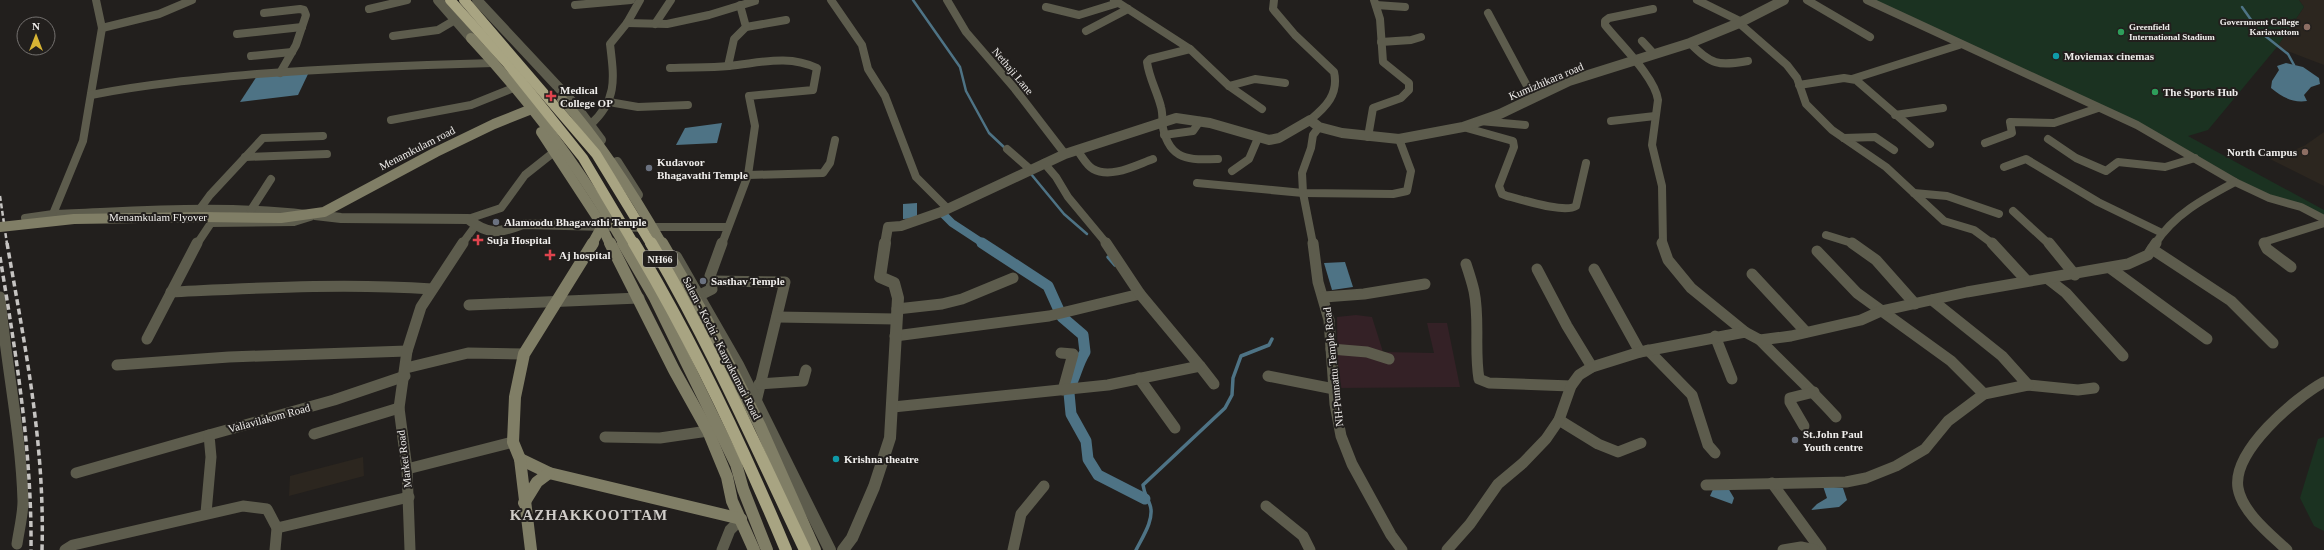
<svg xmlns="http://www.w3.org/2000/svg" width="2324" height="550" font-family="Georgia,serif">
	<rect width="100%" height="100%" fill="#221f1d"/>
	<g fill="#2c261f">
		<path d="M2299,0h25v65l-47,-18 27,-40z"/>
		<path d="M2324,132v54l-54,-27 34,-13z"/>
		<path d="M363,457l1,19 -75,20 1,-20z"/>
	</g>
	<path fill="#342126" d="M1356,315l16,2 11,35 51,1 -7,-30h20l13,64 -122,1 -1,-71z"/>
	<g fill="#1b3221">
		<path d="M1871,0h428l5,7 -27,40 -69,83 -20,6 136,74v7l-67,-27 -114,-64z"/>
		<path d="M2324,437v94l-10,-5 -14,-28 18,-59z"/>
	</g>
	<g fill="#4e7385">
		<path d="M2286,63l17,4 16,11 1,6 -9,3 -7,8 3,6c-15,2 -25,-4 -36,-13l1,-7 7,-11 -2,-4z"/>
		<path d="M309,72l-11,23 -58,7 17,-26z"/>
		<path d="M722,123l-5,20 -41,2 9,-17z"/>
		<path d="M917,203v15l-14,1v-15z"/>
		<path d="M1345,262l8,25 -21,3 -8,-27z"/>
		<path d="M1823,486l20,2 4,12 -8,7 -28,3 6,-6 10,-6z"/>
		<path d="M1714,487l14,1 6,10 -2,6 -22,-8z"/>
	</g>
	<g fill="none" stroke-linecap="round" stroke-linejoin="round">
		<g stroke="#4e7385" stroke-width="2.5">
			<path d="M913,0l47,67 6,24 23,42 17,16"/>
			<path d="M2242,7l12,17"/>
			<path d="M2264,35l24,19 6,11"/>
			<path d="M1031,174l33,40 23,20"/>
		</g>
		<g stroke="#4e7385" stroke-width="3.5">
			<path d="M1108,257l7,8"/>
			<path d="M1136,550c6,-12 19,-31 14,-45 -3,-9 -5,-8 -7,-20l82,-77 7,-13 1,-17 8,-22 28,-11 3,-6"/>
		</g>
		<path stroke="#4e7385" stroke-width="8" d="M941,212l11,11 32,21"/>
		<g stroke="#4e7385" stroke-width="11">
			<path d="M982,243l66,43 14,31 21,18 2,17c-7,11 -9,23 -15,35"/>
			<path d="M1069,393l2,21 15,27 2,18 10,16 47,24"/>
		</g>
		<g stroke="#5d5c4d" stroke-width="8">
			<path d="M96,0l6,28 -19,113 -30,73c84,-3 170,-10 253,0"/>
			<path d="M831,0l31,45 6,24 17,27 31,81 32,32"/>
			<path d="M947,0l19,32 49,57 50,65"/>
			<path d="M1114,0l76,49 -40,10 -3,3c2,16 10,29 14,45 2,7 1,14 2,21 7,33 27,32 55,31"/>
			<path d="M1274,0l-1,9 22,26 39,37c5,22 -8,35 -24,48"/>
			<path d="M1697,0l43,21"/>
			<path d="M1807,0l63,37"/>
			<path d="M1867,0l270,125 98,57c-30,16 -61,32 -80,62"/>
			<path d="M575,5l56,-5"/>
			<path d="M1376,5l29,2"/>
			<path d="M1046,7l33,8 39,-12"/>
			<path d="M369,9l38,-9"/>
			<path d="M1653,9l-44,9 -4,3v4c15,19 50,52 53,75l-6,45 10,41 1,58"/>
			<path d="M264,13l36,-4 4,1 2,5 -10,30 -16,28"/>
			<path d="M1488,13l45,84"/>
			<path d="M627,23l40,1 42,-9 46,-14"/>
			<path d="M1739,23l48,42 10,13 9,26 26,26 54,37 58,54 30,9 19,14"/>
			<path d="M655,24l16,-24"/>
			<path d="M746,27l40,-7"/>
			<path d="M102,28l57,-14 33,-14"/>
			<path d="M1086,31l42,-22"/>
			<path d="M237,34l65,-7"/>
			<path d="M393,36l45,-6 17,-10"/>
			<path d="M1642,41l12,13"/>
			<path d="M1381,42l30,-2 10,-3"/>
			<path d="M1690,43c21,22 28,23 58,18"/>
			<path d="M1190,49l39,37 33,23"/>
			<path d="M251,56l41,-4"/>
			<path d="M728,66l6,-27 12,-12 -6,-22"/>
			<path d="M670,68c20,-1 39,0 59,-2 31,-3 59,-12 88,2l-4,22 -64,6 6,30 -7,49"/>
			<path d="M1852,79l107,-34"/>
			<path d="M1799,85l45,-7 12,2 74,64"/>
			<path d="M1229,86l26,-7 30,4"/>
			<path d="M91,95c55,-11 110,-16 166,-21 79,-6 158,-9 237,-11"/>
			<path d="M609,102l29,5 50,-2"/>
			<path d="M1895,115l48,-7"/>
			<path d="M391,120l80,-15 45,-18"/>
			<path d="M1480,121l45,4"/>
			<path d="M1611,121l44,-5"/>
			<path d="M590,125c28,-25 24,-47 20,-81l17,-21 13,-23"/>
			<path d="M1463,127l50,14 1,6 -15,39 3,8 5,2c14,3 57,18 69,10l10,-43"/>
			<path d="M1164,135l29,-4 7,-10"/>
			<path d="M1368,137l5,-29 28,-10 8,-8v-7l-26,-21 -3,-43 -6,-19"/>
			<path d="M1844,138l31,-1 19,13"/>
			<path d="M2048,139l28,19 30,13 12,-9 47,5 30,-9"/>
			<path d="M1985,143l27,-10 -2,-11 44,1 44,-15"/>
			<path d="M1007,149l24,21"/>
			<path d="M1077,150c5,6 9,15 16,19 18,10 43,-4 60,-10"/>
			<path d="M245,157l82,-3"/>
			<path d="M1044,163l12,14 12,20 39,47"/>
			<path d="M2004,167l22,-8 72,43 64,31"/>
			<path d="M1232,171l17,-12 9,-21"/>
			<path d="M2235,182l34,16 32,9 23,12"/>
			<path d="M1197,183l106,10 90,1 14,-3 4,-20 -12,-32"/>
			<path d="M1914,193l33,3 52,18"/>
			<path d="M199,210l11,-15 53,-57 60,-2"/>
			<path d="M251,210l20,-31"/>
			<path d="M2013,211l36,33"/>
			<path d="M25,218l28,-4"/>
			<path d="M468,219l33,-11 24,-33 29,-23"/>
			<path d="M656,227h70"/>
			<path d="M1826,235l29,9"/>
			<path d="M197,244l14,-21 83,-1 16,-5"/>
			<path d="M462,244l14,-19"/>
			<path d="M722,244l26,-69 75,-2 7,-10 5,-23"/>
			<path d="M1313,244l-10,-51 -1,-20 9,-25 2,-13 6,-8"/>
			<path d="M2265,244l-1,-2 60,-19"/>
		</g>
		<g stroke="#5d5c4d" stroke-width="11">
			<path d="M1313,243l5,39 11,38 6,84 6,32 11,28 39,71 11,15"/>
			<path d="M1662,243l6,17 23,28 54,44"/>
			<path d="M1852,243l24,17 39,44"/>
			<path d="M1992,243l35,38"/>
			<path d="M2049,243l26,32"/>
			<path d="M2264,243l3,6 24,18"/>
			<path d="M2152,249l79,52 42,42"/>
			<path d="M1817,251l40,42 94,68 33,33"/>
			<path d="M1466,264c3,9 6,18 8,27 6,29 0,59 5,88l10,4 82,3"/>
			<path d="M2110,268l97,71"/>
			<path d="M1537,269l30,57 25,41"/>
			<path d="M1594,269l46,83"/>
			<path d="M1752,274l54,58"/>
			<path d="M2048,279l18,14 57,63"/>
			<path d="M711,281l74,1 -29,120"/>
			<path d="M171,292c88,-4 173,-9 261,-3"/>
			<path d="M700,295l12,-6 -2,-13 12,-33"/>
			<path d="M0,297c6,68 21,136 23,204 0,14 -4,29 -6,43"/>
			<path d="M1324,297l40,-3 61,-10"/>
			<path d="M469,305l170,-7"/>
			<path d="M897,309l45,-5 20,-5 51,-21"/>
			<path d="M777,317l119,2"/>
			<path d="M895,336l154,-20 91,-22"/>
			<path d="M1715,336l17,43"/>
			<path d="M147,339l50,-96"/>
			<path d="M1760,340c25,26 52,50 76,77"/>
			<path d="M1331,349l36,3 22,7"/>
			<path d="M1648,350l44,45 16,50 7,8"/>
			<path d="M1061,353l12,1 -10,36"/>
			<path d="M117,365l112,-8 178,-6"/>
			<path d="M1200,366l14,18"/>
			<path d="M406,368l62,-15 56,1"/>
			<path d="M1268,376l66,13"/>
			<path d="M1139,378l36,50"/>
			<path d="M759,384l44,-3 3,-11"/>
			<path d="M2028,385l50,5 16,-2"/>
			<path d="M893,407l215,-22 92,-19 -60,-72 -34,-51"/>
			<path d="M1559,420l39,24 20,8 23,-9"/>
			<path d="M1804,426l-14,-24v-4l24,-6"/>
			<path d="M314,434l85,-26"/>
			<path d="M605,437l55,1 48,-7"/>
			<path d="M407,469l106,-27"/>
			<path d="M76,473l133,-38"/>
			<path d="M1772,483l49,67"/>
			<path d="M1706,485l140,-3 20,-4 30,-12 29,-17 23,-28 36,-27 44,-9 -26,-29 -70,-56"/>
			<path d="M1266,506l37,30 7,14"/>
			<path d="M206,513l5,-56 -2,-22 125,-35 71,-24"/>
			<path d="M277,528l132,-31"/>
			<path d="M65,550l8,-5 170,-39 24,3 10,19 -2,22"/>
			<path d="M410,550l-3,-81 -8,-61 8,-57 14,-44 42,-64"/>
			<path d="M722,550l8,-20 11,-11"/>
			<path d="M1013,550l8,-36 23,-28"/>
			<path d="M1447,550l23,-26 28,-40 25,-21 23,-24 13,-19 12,-34 8,-11 13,-8 48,-15 105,-20 15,8 31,-4 70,-16 20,-9 86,-19 161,-28 20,-9 8,-12"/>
			<path d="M1783,550l18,-3 14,3"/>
			<path d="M2287,550c-17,-16 -45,-38 -49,-62 -6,-37 57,-90 86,-106"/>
		</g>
		<g stroke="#5d5c4d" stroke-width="10">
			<path d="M438,0l33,38"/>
			<path d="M477,0l98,105 26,35"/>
			<path d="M617,162l21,33"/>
			<path d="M315,215l26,3 127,1c21,17 31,14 55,5l126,3"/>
			<path d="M885,244l3,-17 13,-1 40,-14 124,-58 111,-36 34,5 59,17 10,-2 31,-18 9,7 23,6 57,6 64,-12 37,-13 69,-33 121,-38 49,-20 45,-23"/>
		</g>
		<g stroke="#5d5c4d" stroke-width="12">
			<path d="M676,257l62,108 92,185"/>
			<path d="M843,550l9,-12 22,-51 16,-49 8,-140 -4,-15 -14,-6 5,-34"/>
		</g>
		<g stroke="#807e66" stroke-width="10">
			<path d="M471,38c58,62 110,132 153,206"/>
			<path d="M562,99c39,44 71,94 100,145"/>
			<path d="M541,132l57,87 12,25"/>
			<path d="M204,217l77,1 43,-6 112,-60 58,-28 45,-18"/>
			<path d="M592,244l10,-18"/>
		</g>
		<g stroke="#807e66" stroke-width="12">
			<path d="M610,243l64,127 34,61 19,46 5,24 22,49"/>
			<path d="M623,243l32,55 81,166 7,25 24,61"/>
			<path d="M662,243l44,76 54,107 55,124"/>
			<path d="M520,459l29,14 192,46"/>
			<path d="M524,503l13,-21 12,-9"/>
			<path d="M531,550l-11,-91 -7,-17 2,-45 9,-43 69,-111"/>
		</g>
		<path stroke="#c6c4c2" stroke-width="2.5" stroke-dasharray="5 2.5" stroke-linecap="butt" d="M0,196l7,48"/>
		<g stroke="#c6c4c2" stroke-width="3.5" stroke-dasharray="6 3.5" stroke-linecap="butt">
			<path d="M7,243c18,104 38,201 35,307"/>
			<path d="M0,257c16,97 32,194 31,293"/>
		</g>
		<path stroke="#807e66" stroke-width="10" d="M0,227l74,-8 130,-2"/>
		<g stroke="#a8a482" stroke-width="10">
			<path d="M450,0l57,63 76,95 51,86"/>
			<path d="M464,0l132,154 55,90"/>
		</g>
		<g stroke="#a8a482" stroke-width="12">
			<path d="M634,243c58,97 108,202 152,307"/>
			<path d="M651,243c58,98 105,204 154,307"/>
		</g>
	</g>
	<g fill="#8d6e63" stroke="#221f1d" stroke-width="1.5">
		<circle cx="2307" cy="27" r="4"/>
		<circle cx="2305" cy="152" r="4"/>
	</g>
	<g fill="#2e9e5b" stroke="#221f1d" stroke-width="1.5">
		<circle cx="2121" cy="32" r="4"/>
		<circle cx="2155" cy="92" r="4"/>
	</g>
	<g fill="#0f9aa8" stroke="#221f1d" stroke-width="1.5">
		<circle cx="2056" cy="56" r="4"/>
		<circle cx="836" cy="459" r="4"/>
	</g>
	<g fill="#e0444e" stroke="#221f1d" stroke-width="1.5">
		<path d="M549 90h4v4h4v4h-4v4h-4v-4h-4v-4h4z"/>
		<path d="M476 234h4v4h4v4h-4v4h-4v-4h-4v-4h4z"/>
		<path d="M548 249h4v4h4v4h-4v4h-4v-4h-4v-4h4z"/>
	</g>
	<g fill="#6b7280" stroke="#221f1d" stroke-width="1.5">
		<circle cx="649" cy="168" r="4"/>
		<circle cx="496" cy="222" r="4"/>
		<circle cx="703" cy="281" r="4"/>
		<circle cx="1795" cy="440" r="4"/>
	</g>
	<g text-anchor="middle" stroke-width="4" stroke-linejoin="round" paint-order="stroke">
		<g font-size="9" font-weight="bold" fill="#efedeb" stroke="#221f1d" text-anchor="end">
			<text x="2299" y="25">Government College<tspan x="2299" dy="10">Kariavattom</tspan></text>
			<text x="2129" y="30" text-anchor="start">Greenfield<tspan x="2129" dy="10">International Stadium</tspan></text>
		</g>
		<rect fill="#221f1d" stroke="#b2afad" stroke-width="1" x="643" y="251" width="34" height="16" rx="3"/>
		<g font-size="10" font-weight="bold" fill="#efedeb">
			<text x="660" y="263">NH66</text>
		</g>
		<g font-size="11" font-weight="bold" fill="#efedeb" stroke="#221f1d" text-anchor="start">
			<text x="2064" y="60">Moviemax cinemas</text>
			<text x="560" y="94">Medical<tspan x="560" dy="13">College OP</tspan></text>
			<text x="2163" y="96">The Sports Hub</text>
			<text x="2297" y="156" text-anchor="end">North Campus</text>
			<text x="657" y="166">Kudavoor<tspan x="657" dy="13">Bhagavathi Temple</tspan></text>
			<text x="504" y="226">Alamoodu Bhagavathi Temple</text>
			<text x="487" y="244">Suja Hospital</text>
			<text x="559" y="259">Aj hospital</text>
			<text x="711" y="285">Sasthav Temple</text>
			<text x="1803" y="438">St.John Paul<tspan x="1803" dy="13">Youth centre</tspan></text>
			<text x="844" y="463">Krishna theatre</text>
		</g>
		<g font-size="11" fill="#efedeb" stroke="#221f1d">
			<text transform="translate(1013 71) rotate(50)" y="4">Nethaji Lane</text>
			<text transform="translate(1546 81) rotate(-23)" y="4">Kumizhikara road</text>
			<text transform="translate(417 148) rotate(-27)" y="4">Menamkulam road</text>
			<text x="158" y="221">Menamkulam Flyover</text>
			<text transform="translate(722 348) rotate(63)" y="4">Salem - Kochi - Kanyakumari Road</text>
			<text transform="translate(1333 367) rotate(-96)" y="4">NH-Punnattu Temple Road</text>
			<text transform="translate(269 418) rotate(-15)" y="4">Valiavilakom Road</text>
			<text transform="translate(404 459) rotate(-97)" y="4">Market Road</text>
		</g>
		<g font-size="15" font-weight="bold" letter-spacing="1" fill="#d0cdc9" stroke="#221f1d">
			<text x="589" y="520">KAZHAKKOOTTAM</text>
		</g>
	</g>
	<g transform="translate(36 36)"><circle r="19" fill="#221f1d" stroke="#74716f"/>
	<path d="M0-3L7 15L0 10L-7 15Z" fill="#d7b434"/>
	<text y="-6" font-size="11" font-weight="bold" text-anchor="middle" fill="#efedeb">N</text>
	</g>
</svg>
